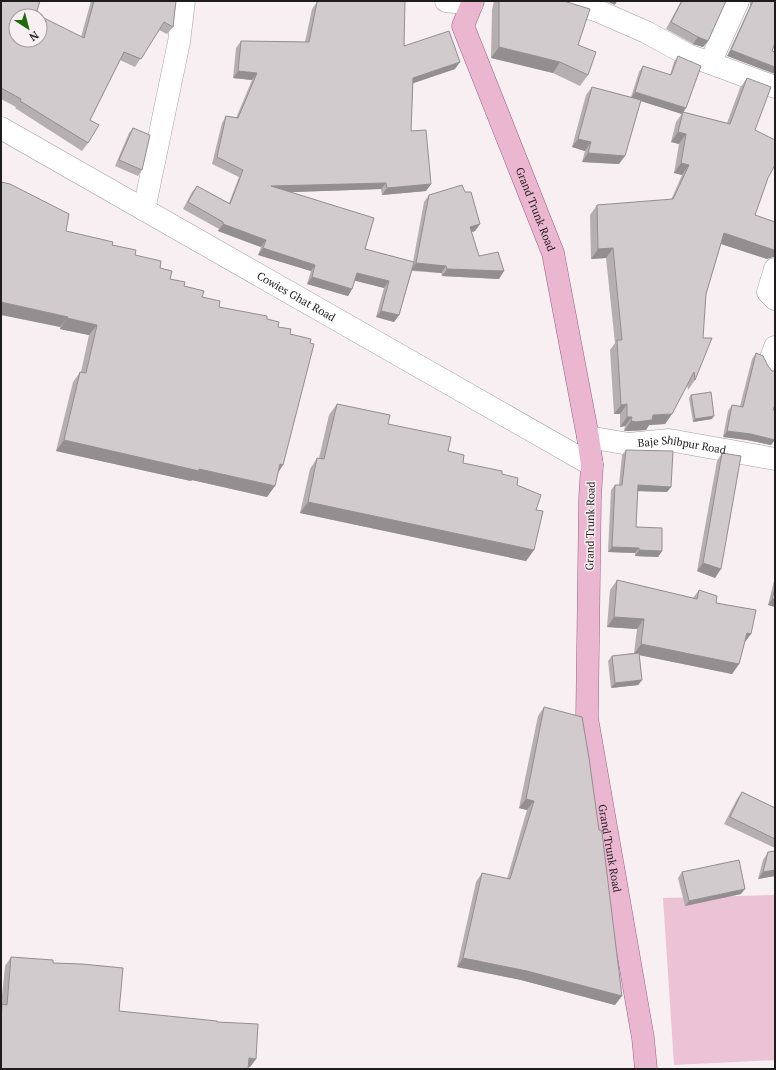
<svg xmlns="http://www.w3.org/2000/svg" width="776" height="1070" font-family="'PT Serif',serif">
	<rect width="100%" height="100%" fill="#f7eff2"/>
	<path fill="#ecc3d5" d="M775,895v165l-101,5 -11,-167z"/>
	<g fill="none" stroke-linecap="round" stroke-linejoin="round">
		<g stroke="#a69fa2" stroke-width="23">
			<g id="minor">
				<path d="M446,1l26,3"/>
				<path d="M563,1l35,10 48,21 42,23 22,8"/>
				<path d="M738,1l-28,62 65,24"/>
				<path id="s1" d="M1,128l591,337"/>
				<path d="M144,210l35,-168 5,-41"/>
				<path d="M775,269l-7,23 7,7"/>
				<path d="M775,347l-4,11 4,8"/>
				<path id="s2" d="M588,437l41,7 40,-4 106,19"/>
			</g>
		</g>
		<g stroke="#9a627d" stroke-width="23">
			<g id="major">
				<path id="s3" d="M473,1l-10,25 90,227 35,184 4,28 -2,33 -3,220 56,320 3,31"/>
			</g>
		</g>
		<use href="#minor" stroke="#fff" stroke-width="22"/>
		<use href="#major" stroke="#ebb7d0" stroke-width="22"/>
	</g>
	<g fill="#b5afb1">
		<path d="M1,1l35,13 45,23 10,-36h85l-3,26 -6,7 -8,-4 -24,37 -15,-7 -30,60 -2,23 -6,8 -67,-43 1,-1 -15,-8z"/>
		<path d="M494,1h71l13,44 10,30 -8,11 -27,-13 -62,-15 1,-48z"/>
		<path d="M681,1h45l-23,46 -10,-3 -27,-15z"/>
		<path d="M750,1h25l-3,50 -45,5 23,-50z"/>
		<path d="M317,2l87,44 51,23 -42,14 -2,48 20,53 -5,7 -44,4 -1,-6 -90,3 74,57 48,13 11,-60 5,-7 51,29 -5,7 -4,1 8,24 20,23 -57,-3 -1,-3 -29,-2 -13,44 -5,7 -18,-5 8,-29 -29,-8 -3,9 -4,7 -41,-12 4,-13 -53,-16 3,-8 -43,-16 1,-2 -36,-20 9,-17 5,-6 32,17 10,-26 -27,-13 10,-41 4,-7 10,2 16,-38 -19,-2 3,-30 5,-7 64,1 7,-33z"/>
		<path d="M678,56l8,52 -4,6 -41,-13 -22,63 -37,-2 3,-11 -13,-4 14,-52 6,-8 39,10 8,-25 4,-6 27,9 4,-13z"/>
		<path d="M747,78l8,52 13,48 -13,37 20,7v35h-2l-6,2 -46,-15 -15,50 -11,86 -7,10 -1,-6 -15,30 -7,10 -16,1 -3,5 -17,1h-5l1,-5 -5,1v-13h-6l-4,-64 5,-7 -9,-85 -15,1 -1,-44 7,-10 74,-5 11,-25 -8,-2 5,-29 -8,-2 5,-20 7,-10 44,11 13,-35z"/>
		<path d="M133,128l9,42 -4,6 -23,-10 14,-33z"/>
		<path d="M66,231l46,14 23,10 25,13 10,11 49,28 48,12 11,8 12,7 -12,139 -11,24 -75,-17 -1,1 -135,-30 17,-69 7,-10h1l8,-37 -29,-6z"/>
		<path d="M756,353l17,57 -2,35 -24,-5 -24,-3 5,-26 4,-6 8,1 12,-47z"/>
		<path d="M691,395l21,24 -19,3 -4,-24z"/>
		<path d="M337,404l51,20 60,27 15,12 39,11 15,11 19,25 -2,40 -8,11 -226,-48 10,-44 7,-11h2l10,-43z"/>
		<path d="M626,450l45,37 -4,5 -29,-1 -2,36 26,24 -4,6 -23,-1v-3l-27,-1 3,-62 4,-5h4l3,-30z"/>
		<path d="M722,453l-7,125 -18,-7 20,-110z"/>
		<path d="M775,577v30l-7,-2z"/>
		<path d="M617,580l76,18 6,-8 17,13 35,31 -7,9 -5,21 -7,10 -93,-19 3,25 -4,5 -27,3 -3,-27 4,-5 22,-3 3,-24 -30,-2 3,-37z"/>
		<path d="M544,707l71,298 -94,-25 -64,-13 19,-85 6,-9 25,6 20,-69 -8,-2 19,-92z"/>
		<path d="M742,792l33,16v40l-51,-24 13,-25z"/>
		<path d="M775,851v25l-17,3 5,-19 5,-8z"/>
		<path d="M682,872l59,22 -56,12 -7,-28z"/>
		<path d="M11,957l42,6 66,48 98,11 39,37 -6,8 -249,2v-63l4,-40z"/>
	</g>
	<g fill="#938e90">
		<path d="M606,1h11l-2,4z"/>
		<path d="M698,37l10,4 -5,6 -10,-3z"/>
		<path d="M499,47l61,15 -7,11 -62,-15z"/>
		<path d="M731,50l44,17v7l-48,-18z"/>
		<path d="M460,62l-5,7 -47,16 5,-7z"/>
		<path d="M238,71l19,2 -5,7 -19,-2z"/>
		<path d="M635,92l51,16 -4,6 -51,-16z"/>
		<path d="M678,132l8,2 -7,10 -8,-2z"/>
		<path d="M578,139l13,3 -6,9 -13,-4z"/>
		<path d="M588,153l37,3 -6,8 -37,-2z"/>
		<path d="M681,163l8,2 -7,10 -8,-2z"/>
		<path d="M386,183l-5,6 -115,4 5,-7z"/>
		<path d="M431,184l-5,7 -44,4 5,-7z"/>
		<path d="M223,224l43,16 -5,7 -43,-16z"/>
		<path d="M480,224l-5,7 -10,3 5,-7z"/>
		<path d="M724,233l51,16v8h-2l-6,2 -49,-16z"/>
		<path d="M263,248l52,17 -4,6 -53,-16z"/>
		<path d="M613,248l-7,10 -15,1 7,-10z"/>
		<path d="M416,263l30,3 -5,7 -30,-3z"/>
		<path d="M447,269l57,2 -5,8 -57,-3z"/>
		<path d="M357,273l32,8 -5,7 -32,-8z"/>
		<path d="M312,277l40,12 -4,7 -41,-12z"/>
		<path d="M1,302l67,15 -8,10 -59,-12z"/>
		<path d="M381,311l18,4 -5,7 -18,-5z"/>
		<path d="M67,318l30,7 -8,10 -29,-6z"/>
		<path d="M627,404l-7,10h-6l7,-9z"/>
		<path d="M672,414l-7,10 -16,1 -3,5 -17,1h-5l7,-10 22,-6z"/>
		<path d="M714,416l-2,3 -19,3 2,-3z"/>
		<path d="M627,417h5l-7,9 -5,1z"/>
		<path d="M727,431l24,3 24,6 -4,5 -24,-5 -24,-3z"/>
		<path d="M64,440l135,29 76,17 -8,11 -75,-17 -1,1 -135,-30z"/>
		<path d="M280,464l3,1 -7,11z"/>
		<path d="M638,485l33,2 -4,5 -33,-1z"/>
		<path d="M308,502l226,48 -8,11 -226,-48z"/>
		<path d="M612,547l27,1 -4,5 -27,-1z"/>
		<path d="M639,550l23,1 -4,6 -23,-1z"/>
		<path d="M703,563l18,6 -6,9 -18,-7z"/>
		<path d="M772,599h3v8l-7,-2z"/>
		<path d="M614,617l30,2 -7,10 -30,-2z"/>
		<path d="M747,633l4,1 -7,9z"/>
		<path d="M641,644l98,20 -7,10 -98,-20z"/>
		<path d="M642,680l-4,5 -27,3 4,-5z"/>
		<path d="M526,799l8,2 -7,9 -8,-2z"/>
		<path d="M775,870v6l-17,3 5,-7z"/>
		<path d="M745,889l-4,5 -56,12 4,-5z"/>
		<path d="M463,958l64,13 95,25 -7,9 -94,-25 -64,-13z"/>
		<path d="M249,1058l7,1 -6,8h-7z"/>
	</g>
	<g fill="#d2cbce" stroke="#938e90">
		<path d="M1,1h39l-4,13 3,2h-23v24h24v-24l44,22 10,-37h82l-3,26 -9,-5 -23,37 -17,-7 -34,68 9,5 -11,18 -68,-42 1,-2 -20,-11z"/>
		<path d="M321,1h84l-1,45 45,-15 11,31 -47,16 -2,53 15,-1 5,54 -44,4 -1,-5 -115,3 103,32 -9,31 49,13 -15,53 -18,-4 8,-30 -32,-8 -5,16 -40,-12 3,-12 -52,-17 3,-8 -43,-16v-2l-35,-20 9,-16 33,18 13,-34 -26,-13 9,-41 12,2 19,-45 -19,-2 3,-30 68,1 8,-40z"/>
		<path d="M499,1h66l2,1 23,7 -12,36 18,7 -8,23 -28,-13 -61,-15z"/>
		<path d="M682,1h44l-18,40 -10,-4 -27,-15z"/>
		<path d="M753,1h22v42l-3,8 3,1v15l-44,-17z"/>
		<path d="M678,56l23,10 -15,42 -51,-16 8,-26 28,9z"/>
		<path d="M747,78l24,9 -16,43 20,10v25l-7,13 -13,37 20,7v27l-1,1 -50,-17 -18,61 -3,44h9l-17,42 -1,-8 -22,42 -19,1 -1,5 -16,2 -5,-1 1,-4h-5v-13l-6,1 -4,-65h5l-9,-92 -15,1 -1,-44 76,-6 16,-34 -8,-2 5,-29 -8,-2 5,-20 47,12z"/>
		<path d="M592,87l49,13 -16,56 -37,-3 3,-11 -13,-3z"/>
		<path d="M133,128l17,7 -8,35 -23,-10z"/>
		<path d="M1,182l9,2 59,30 -3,17 47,11 -1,3 24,5 -1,5 26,6 -1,7 12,3 -2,8 15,3 -1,4 20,5 -2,6 18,4 -1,6 48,9v3l12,3 -1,5 13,2 -1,5 21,5 -1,4 4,1 -31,121 -3,-1 -5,22 -76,-17v2l-135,-31 16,-68 6,1 11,-48 -30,-7 1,-1 -67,-15z"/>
		<path d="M462,185l3,7h6l9,32 -10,3 9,29 19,-4 6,19 -57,-2 -1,-3 -30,-3 13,-68z"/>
		<path d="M756,353l7,3 5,10 4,5h3v34l-2,5h2v30l-24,-6 -24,-3 5,-26 11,2z"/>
		<path d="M711,392l3,24 -19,3 -4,-24z"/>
		<path d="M337,404l53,11 -2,9 63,13 -3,14 16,4 -1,8 39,8v3l16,4 -1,7 24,10 -5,15 7,1 -9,39 -226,-48 9,-44 7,1z"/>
		<path d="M626,450l47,1 -2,36 -33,-2 -2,42 26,1v23l-23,-1v-2l-27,-1 3,-62h7z"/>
		<path d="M722,453l19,3 -20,113 -18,-6z"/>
		<path d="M617,580l80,19 2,-9 18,6 -1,7 40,7 -5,24 -4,-1 -8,31 -98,-20 3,-25 -30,-2z"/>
		<path d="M775,589v10h-3z"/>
		<path d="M639,653l3,27 -27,3 -3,-27z"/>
		<path d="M544,707l38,10 7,41 10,72 3,1v2l20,163 -95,-25 -64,-13 19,-85 28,6 24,-78 -8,-2z"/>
		<path d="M742,792l33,16v31l-45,-22z"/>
		<path d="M775,851v19l-12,2 5,-20z"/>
		<path d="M739,860l6,29 -56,12 -7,-29z"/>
		<path d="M11,957l42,3v3l29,1 41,4 -4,43 98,10v1l41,2 -2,35 -7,-1 -1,11h-247v-49l1,-16 5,1z"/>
	</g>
	<g text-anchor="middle" stroke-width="3" stroke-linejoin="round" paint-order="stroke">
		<g font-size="11" fill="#1f1c1d" stroke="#f7eff2">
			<text dy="4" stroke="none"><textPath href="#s3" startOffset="224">Grand Trunk Road</textPath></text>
			<text dy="4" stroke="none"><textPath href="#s1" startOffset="340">Cowies Ghat Road</textPath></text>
			<text dy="4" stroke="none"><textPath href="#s2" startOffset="95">Baje Shibpur Road</textPath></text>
			<text transform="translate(590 526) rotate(-89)" y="4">Grand Trunk Road</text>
			<text dy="4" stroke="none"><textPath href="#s3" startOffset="872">Grand Trunk Road</textPath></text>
		</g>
	</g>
	<rect width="776" height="1070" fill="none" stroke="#1f1c1d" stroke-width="4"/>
	<g transform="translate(28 28) rotate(144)"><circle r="19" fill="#f7eff2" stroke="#a19b9d"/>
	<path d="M0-3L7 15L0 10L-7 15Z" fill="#206c0c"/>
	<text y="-6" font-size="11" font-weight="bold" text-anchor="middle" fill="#1f1c1d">N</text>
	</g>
</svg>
